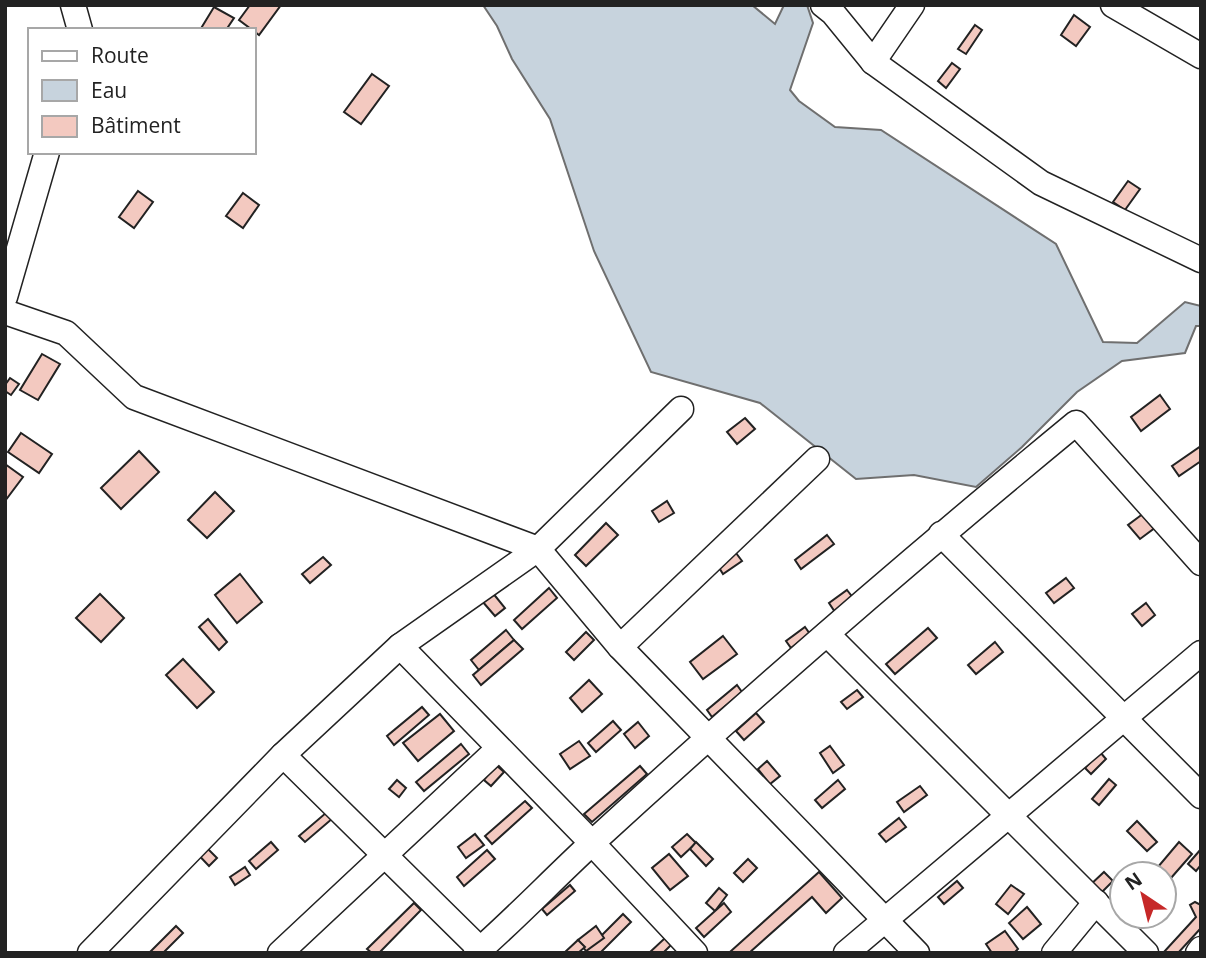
<svg xmlns="http://www.w3.org/2000/svg" width="1206" height="958" font-family="'Open Sans',sans-serif">
	<rect width="100%" height="100%" fill="#fff"/>
	<path fill="#c7d3dd" stroke="#6f6f6f" stroke-width="2" d="M483,5h269l23,19 9,-19h23l6,18 -23,67 9,11 36,26 46,3 175,114 47,98 34,1 48,-41 16,4v20h-5l-11,27 -63,8 -45,31 -55,55 -46,40 -62,-12 -58,4 -96,-76 -109,-31 -57,-121 -44,-132 -38,-60 -15,-33z"/>
	<g fill="#f3c9c0" stroke="#222" stroke-width="2">
		<path d="M250,5h31l-22,30 -20,-15z"/>
		<path d="M214,7l20,11 -8,12h-26z"/>
		<path d="M1074,15l16,12 -14,19 -15,-11z"/>
		<path d="M975,25l7,5 -16,24 -8,-5z"/>
		<path d="M952,63l8,6 -14,19 -8,-7z"/>
		<path d="M372,74l17,12 -28,38 -17,-12z"/>
		<path d="M1128,181l12,8 -15,21 -12,-8z"/>
		<path d="M138,191l15,11 -19,26 -15,-11z"/>
		<path d="M243,193l16,12 -16,23 -17,-12z"/>
		<path d="M42,354l18,10 -22,36 -18,-10z"/>
		<path d="M10,378l9,6 -8,11 -6,-4v-6z"/>
		<path d="M1160,395l10,14 -29,22 -10,-14z"/>
		<path d="M745,418l10,11 -18,15 -10,-12z"/>
		<path d="M21,433l31,21 -13,19 -31,-21z"/>
		<path d="M1201,446v15l-22,15 -7,-10z"/>
		<path d="M139,451l20,21 -38,37 -20,-21z"/>
		<path d="M5,464l18,13 -18,24z"/>
		<path d="M215,492l19,19 -27,27 -19,-18z"/>
		<path d="M667,501l7,12 -15,9 -7,-11z"/>
		<path d="M1144,513l12,14 -16,12 -12,-14z"/>
		<path d="M606,523l12,12 -32,31 -11,-11z"/>
		<path d="M827,535l7,9 -33,25 -6,-9z"/>
		<path d="M736,553l6,8 -19,13 -5,-8z"/>
		<path d="M323,557l8,8 -21,18 -8,-9z"/>
		<path d="M240,574l22,28 -25,21 -22,-28z"/>
		<path d="M1066,578l8,10 -20,15 -8,-10z"/>
		<path d="M549,588l8,10 -35,31 -8,-9z"/>
		<path d="M847,590l7,9 -19,13 -6,-9z"/>
		<path d="M492,592l13,16 -10,8 -13,-15z"/>
		<path d="M100,594l24,24 -23,24 -25,-24z"/>
		<path d="M1146,603l9,12 -13,11 -10,-12z"/>
		<path d="M208,619l19,23 -8,8 -20,-23z"/>
		<path d="M805,627l5,7 -19,14 -5,-7z"/>
		<path d="M928,628l9,10 -42,36 -9,-10z"/>
		<path d="M506,630l8,10 -35,30 -8,-10z"/>
		<path d="M586,632l8,8 -20,20 -8,-8z"/>
		<path d="M723,636l14,18 -34,25 -13,-17z"/>
		<path d="M514,640l9,9 -42,36 -8,-10z"/>
		<path d="M995,642l8,10 -27,22 -8,-9z"/>
		<path d="M183,659l31,33 -17,16 -31,-33z"/>
		<path d="M589,680l13,14 -20,18 -12,-14z"/>
		<path d="M737,685l5,7 -30,25 -5,-7z"/>
		<path d="M857,690l6,7 -16,12 -6,-7z"/>
		<path d="M422,707l7,8 -35,30 -7,-9z"/>
		<path d="M756,713l8,9 -20,18 -8,-9z"/>
		<path d="M440,714l14,17 -36,30 -15,-18z"/>
		<path d="M613,721l8,9 -25,22 -8,-9z"/>
		<path d="M638,722l11,14 -14,12 -11,-14z"/>
		<path d="M579,741l11,15 -20,13 -10,-15z"/>
		<path d="M461,744l8,10 -45,37 -8,-9z"/>
		<path d="M830,746l14,19 -11,8 -13,-20z"/>
		<path d="M1100,752l6,7 -15,15 -6,-6z"/>
		<path d="M767,761l13,15 -10,8 -12,-15z"/>
		<path d="M496,765l8,7 -13,14 -7,-6z"/>
		<path d="M640,766l7,8 -55,48 -8,-8z"/>
		<path d="M1109,779l7,6 -17,20 -7,-6z"/>
		<path d="M397,780l9,8 -7,9 -10,-8z"/>
		<path d="M838,780l7,9 -23,19 -7,-8z"/>
		<path d="M920,786l7,9 -23,17 -7,-10z"/>
		<path d="M525,801l7,7 -40,36 -7,-8z"/>
		<path d="M327,812l6,6 -28,24 -6,-6z"/>
		<path d="M899,818l7,9 -20,15 -7,-8z"/>
		<path d="M1137,821l20,21 -10,9 -20,-20z"/>
		<path d="M475,834l9,11 -18,13 -8,-11z"/>
		<path d="M687,834l9,9 -15,14 -9,-10z"/>
		<path d="M199,840l18,18 -8,8 -18,-19z"/>
		<path d="M271,842l7,8 -22,19 -7,-8z"/>
		<path d="M696,842l17,17 -7,7 -16,-17z"/>
		<path d="M1179,842l13,12 -28,32v-12h-12z"/>
		<path d="M1201,849v16l-5,6 -8,-7z"/>
		<path d="M487,850l8,9 -31,27 -7,-9z"/>
		<path d="M669,854l19,22 -18,14 -18,-22z"/>
		<path d="M748,859l9,9 -14,14 -9,-9z"/>
		<path d="M245,867l5,8 -15,10 -5,-8z"/>
		<path d="M819,872l23,26 -16,15 -14,-16 -63,56h-16l-2,-2z"/>
		<path d="M1104,872l9,9 -15,15 -9,-10z"/>
		<path d="M957,881l6,7 -19,16 -6,-7z"/>
		<path d="M570,885l5,6 -28,24 -5,-6z"/>
		<path d="M1011,885l13,9 -16,20 -12,-10z"/>
		<path d="M719,888l8,7 -12,16 -9,-8z"/>
		<path d="M1195,902l6,3v23l-23,25h-15l33,-36 -6,-12z"/>
		<path d="M414,903l7,7 -42,43h-7l-5,-4z"/>
		<path d="M724,903l7,9 -27,25 -8,-9z"/>
		<path d="M1027,907l14,17 -18,15 -14,-16z"/>
		<path d="M623,914l8,8 -31,31h-12l-2,-2z"/>
		<path d="M176,926l7,7 -20,20h-14z"/>
		<path d="M596,926l8,12 -18,13 -8,-11z"/>
		<path d="M1005,931l13,18 -4,4h-22l-6,-9z"/>
		<path d="M665,938l7,6 -9,9h-14z"/>
		<path d="M578,940l7,7 -7,6h-14z"/>
	</g>
	<g fill="none" stroke-linecap="round" stroke-linejoin="round">
		<g stroke="#222" stroke-width="27">
			<g id="minor">
				<path d="M73,5l7,25"/>
				<path d="M823,5l10,8 40,49 168,121 160,77"/>
				<path d="M1113,5l88,51"/>
				<path d="M873,62l39,-57"/>
				<path d="M5,297l42,-145"/>
				<path d="M5,312l61,21 68,64 404,152 82,98 297,306"/>
				<path d="M941,534l260,262"/>
				<path d="M827,634l319,319"/>
				<path d="M400,646l192,197 103,110"/>
				<path d="M620,647l197,-188"/>
				<path d="M283,755l197,194"/>
				<path d="M90,953l193,-198 117,-109 138,-97 143,-140"/>
				<path d="M280,953l218,-204"/>
				<path d="M476,953c40,-35 77,-74 116,-110 157,-144 319,-284 484,-420l125,140"/>
				<path d="M846,953l355,-300"/>
				<path d="M1054,953l42,-51"/>
				<path d="M1198,953l3,-4"/>
			</g>
		</g>
		<use href="#minor" stroke="#fff" stroke-width="24"/>
	</g>
	<rect width="1206" height="958" fill="none" stroke="#222222" stroke-width="14"/>
	<rect x="28" y="28" width="228" height="126" fill="#ffffff" stroke="#a7a7a7" stroke-width="2"/>
	<rect x="42" y="51" width="35" height="10" fill="#ffffff" stroke="#a7a7a7" stroke-width="2"/>
	<text x="91" y="63" font-size="21" fill="#222222">Route</text>
	<rect x="42" y="80" width="35" height="21" fill="#c7d3dd" stroke="#a7a7a7" stroke-width="2"/>
	<text x="91" y="98" font-size="21" fill="#222222">Eau</text>
	<rect x="42" y="116" width="35" height="21" fill="#f3c9c0" stroke="#a7a7a7" stroke-width="2"/>
	<text x="91" y="133" font-size="21" fill="#222222">Bâtiment</text>
	<g transform="translate(1143 895) rotate(325)"><circle r="33" fill="#ffffff" stroke="#a7a7a7" stroke-width="2"/>
	<path d="M0-5L12 26L0 18L-12 26Z" fill="#c62828"/>
	<text y="-10" font-size="19" font-weight="bold" text-anchor="middle" fill="#222222">N</text>
	</g>
</svg>
